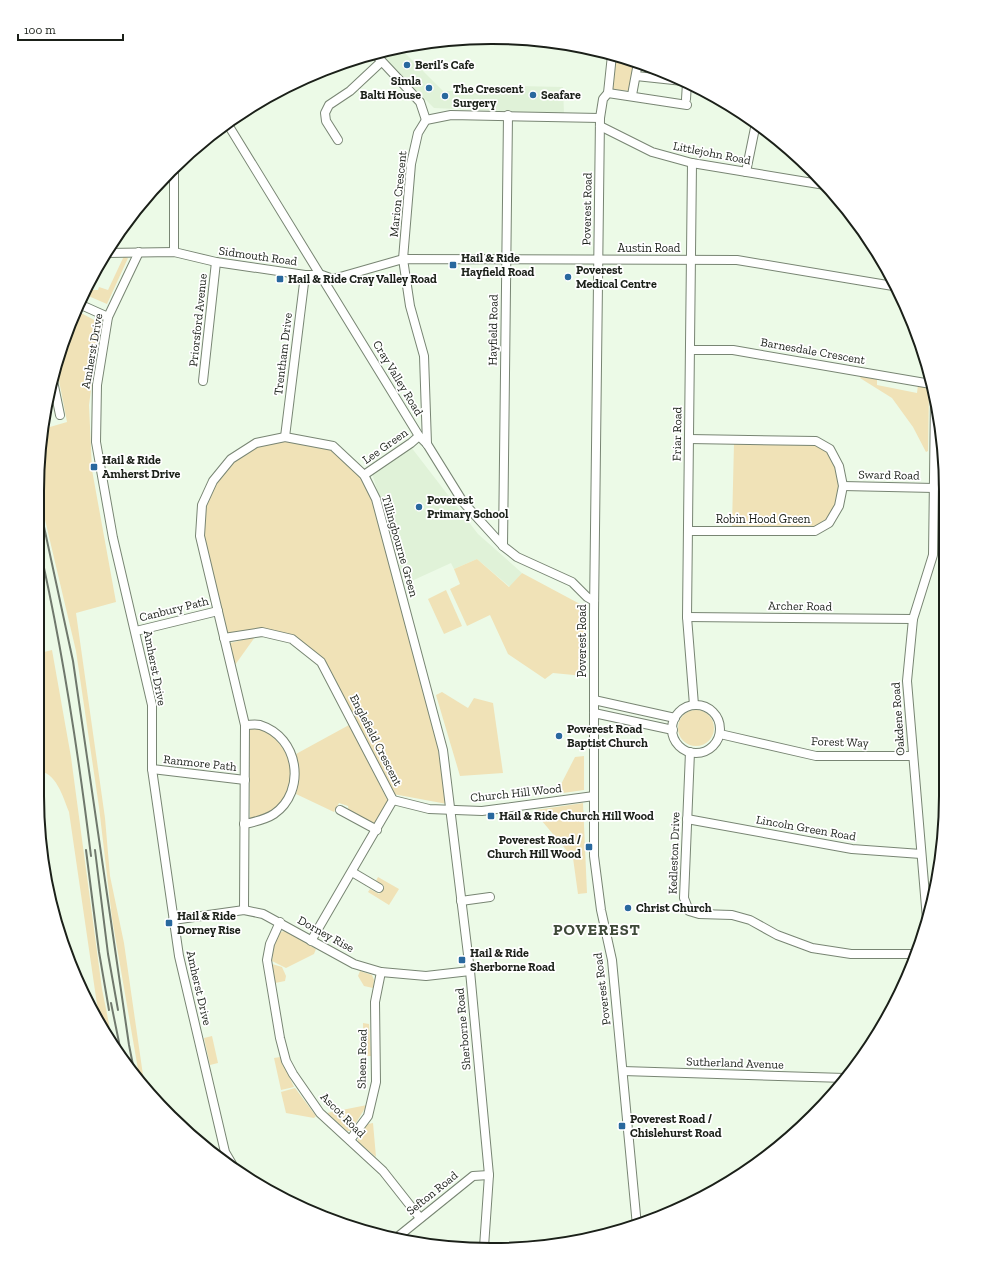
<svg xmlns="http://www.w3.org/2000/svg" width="983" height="1287" font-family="'Zilla Slab',serif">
	<rect width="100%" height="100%" fill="#ecfae7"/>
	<g fill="#e0f2d8">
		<path d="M399,47l44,44h75v-5l45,1 1,27 -130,-6 -55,-55z"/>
		<path d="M411,447l67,87 44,39 -12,14 -33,-28 -23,10 -3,-6 -46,21 -33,-111z"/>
	</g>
	<g fill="#f0e2b7">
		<path d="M615,56l19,6 -4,29 -19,-2z"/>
		<path d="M124,256l4,2 -21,46 -21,-9 1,-5h11l1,-3 9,3z"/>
		<path d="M79,312l21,11 -11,82 3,65 24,132 -40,11 29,205 5,58 14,67 21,146 -5,-8 -28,-163 -13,-111 -23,-156 -38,-161v-28l5,-33 24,-7 -11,-57 19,-51z"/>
		<path d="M862,375l15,3v7l40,8 1,-8 9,2 -1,2 3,2 -1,60 -2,1 -13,-25 -21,-29 -32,-20z"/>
		<path d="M290,440l41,9 24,20 17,26c27,102 62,204 75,309l-54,-10 -72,-136 -26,-20 -33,-9 -37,4 -22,-96 4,-38 9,-18 17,-20 24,-15z"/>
		<path d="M734,443c20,0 67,-3 83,2 30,11 30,78 -5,83 -8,1 -17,-1 -25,-1 -18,0 -36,-1 -55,-1z"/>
		<path d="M477,559l32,28 13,-14 58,31 5,7 -1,65 -31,-3 -8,6 -37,-25 -18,-39 -23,11 -17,-37 10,-5 -6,-15z"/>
		<path d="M446,590l16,36 -18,8 -16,-35z"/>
		<path d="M37,631l5,3 2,18 8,-2 19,107 31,232 11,55 -13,-19 -31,-213c-6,-15 -13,-41 -32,-41z"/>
		<path d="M255,637l-20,28 -5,-22z"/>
		<path d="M442,692l26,16 6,-10 19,5 10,70 -43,3 -24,-81z"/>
		<circle cx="696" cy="728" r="18"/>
		<path d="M349,725l39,76 -14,23 -25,-11 -1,-7 -9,-3 -5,9 -38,-18c4,-15 4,-26 0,-40z"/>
		<path d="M258,728c36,14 46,62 13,85 -6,3 -15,4 -21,6l-1,-90z"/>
		<path d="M584,756v34l-28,4 19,-37z"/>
		<path d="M583,803l4,90 -9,1 -5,-36 -36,-43 -1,-5z"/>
		<path d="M378,877l21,12 -10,16 -21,-13 2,-3 9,5 5,-8 -8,-5z"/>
		<path d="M285,931l31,18 -2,5 -28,14 -14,-7 2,-16 6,-13z"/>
		<path d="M272,964l10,3 4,9 -1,5 -10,2z"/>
		<path d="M360,971l12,4 2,5 -1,8 -9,-2 -6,-10z"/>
		<path d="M363,1023l6,1 2,32h-7z"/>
		<path d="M212,1036l6,27 -8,2 -6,-27z"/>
		<path d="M280,1057l14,30 -13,3 -7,-32z"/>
		<path d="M295,1088l21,28 -2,2 -28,-5 -5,-21z"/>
		<path d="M367,1105l-16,26h-4l-20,-18z"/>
		<path d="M373,1123l3,34 -18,-15v-5l10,-13z"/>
	</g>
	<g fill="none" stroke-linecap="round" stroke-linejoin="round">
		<g stroke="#788573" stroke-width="10">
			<g id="minor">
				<path d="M375,54l45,48 6,18"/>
				<path d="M612,55l-4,38 -5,6 -3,19 -6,494v244l7,54 11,50 25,266"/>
				<path d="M636,76l47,5"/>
				<path d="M608,93l79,12"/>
				<path d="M632,95l6,-32"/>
				<path d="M686,99l1,-16"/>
				<path d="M227,123l192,313 8,8 36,58 40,44 14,11 55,25 15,15 7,4"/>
				<path d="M600,126l52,26 40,11 133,22"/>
				<path d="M338,140l-12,-19 -1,-8 4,-8 21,-14 31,-29"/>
				<path d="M692,163l-5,454 7,88"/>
				<path d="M174,167v85"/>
				<path d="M746,172l10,-49"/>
				<path d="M139,252l-31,65 -11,68 -1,57 17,96 39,167v64l27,187 46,196 7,12"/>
				<path d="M107,253l67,-1 42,10 89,13h17l11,4 70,-20 334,1 156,26"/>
				<path d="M79,304l29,13"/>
				<path d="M690,350h43l198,34"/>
				<path d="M52,376l8,39"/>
				<path d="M203,381l13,-119"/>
				<path d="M285,437l20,-162"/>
				<path d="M427,444l-3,-88 -14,-50 -7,-47 8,-95 7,-31 8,-13 25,-5 149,3"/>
				<path d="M364,475l47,-32 8,-7"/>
				<path d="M843,486l91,2"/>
				<path d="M688,531h127l14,-8 10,-17 4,-20 -4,-20 -9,-17 -14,-8 -127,-2"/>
				<path d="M503,546l5,-431"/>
				<path d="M687,617l226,2"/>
				<path d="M136,631l82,-20"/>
				<path d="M224,638l38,-6 30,7 29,23 72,138 -82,141"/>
				<path d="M594,700l81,18"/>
				<circle cx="696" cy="729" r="24"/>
				<path d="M594,713l79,17"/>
				<path d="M720,734l96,22h97"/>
				<path d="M690,752l-6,146 5,13 10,3 33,1 18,5 27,15 35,13 39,6h65"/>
				<path d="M152,769l93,11"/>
				<path d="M393,800l36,9 53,2 112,-15"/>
				<path d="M340,810l37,20"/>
				<path d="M687,819l165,30 69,5"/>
				<path d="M244,824c10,-2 21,-4 30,-10 33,-23 25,-77 -14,-89 -5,-1 -10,0 -15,0"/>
				<path d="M352,872l27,16"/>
				<path d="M461,901l29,-4"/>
				<path d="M244,910l1,-185 -45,-189 2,-31 11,-24 18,-22 25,-16 29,-6 48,9 31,29 12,24 67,251 27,221 19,204 -5,72"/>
				<path d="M927,919l-20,-238 6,-62 20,-64 2,-155"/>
				<path d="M173,920l71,-10 19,4 91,50 27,8 45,4 44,-5"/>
				<path d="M280,922l-10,22 -3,16 13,78 6,23 7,13 27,39 63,58 37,47"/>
				<path d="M623,1071l222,7"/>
				<path d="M350,1140l18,-24 8,-34 -1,-80 6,-30"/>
				<path d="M395,1239l78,-63 16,-1"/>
			</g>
		</g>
		<use href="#minor" stroke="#fff" stroke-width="8"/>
		<g stroke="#6f786c" stroke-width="2">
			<path d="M38,499l35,162 56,384 6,30"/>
			<path d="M38,524l4,16"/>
			<path d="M38,541c24,104 40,209 53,315"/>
			<path d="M38,569l6,26"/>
			<path d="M86,850l13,102 10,58"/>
			<path d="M95,850l13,104 10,56"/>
			<path d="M111,1003l11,54"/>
		</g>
	</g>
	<g fill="#29689e" stroke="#fff" stroke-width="1.5">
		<circle cx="407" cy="65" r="4"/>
		<circle cx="429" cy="88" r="4"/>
		<circle cx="533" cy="95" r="4"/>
		<circle cx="445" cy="96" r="4"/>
		<rect x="449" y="261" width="8" height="8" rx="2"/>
		<circle cx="568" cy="277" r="4"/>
		<rect x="276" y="275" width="8" height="8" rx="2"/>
		<rect x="90" y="463" width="8" height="8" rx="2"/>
		<circle cx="419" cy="507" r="4"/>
		<circle cx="559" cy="736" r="4"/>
		<rect x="487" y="812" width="8" height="8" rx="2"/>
		<rect x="585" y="843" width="8" height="8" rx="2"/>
		<circle cx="628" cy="908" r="4"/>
		<rect x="165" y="919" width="8" height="8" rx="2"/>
		<rect x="458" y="956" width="8" height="8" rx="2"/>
		<rect x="618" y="1122" width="8" height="8" rx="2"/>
	</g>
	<g text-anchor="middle" stroke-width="3.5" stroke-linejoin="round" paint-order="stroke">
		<g font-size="12" font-weight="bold" fill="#1b2019" stroke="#fff" text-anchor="start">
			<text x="415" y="69">Beril’s Cafe</text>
			<text x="421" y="85" text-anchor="end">Simla<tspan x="421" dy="14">Balti House</tspan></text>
			<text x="453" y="93">The Crescent<tspan x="453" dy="14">Surgery</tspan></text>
			<text x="541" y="99">Seafare</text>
			<text x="461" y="262">Hail &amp; Ride<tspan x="461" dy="14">Hayfield Road</tspan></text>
			<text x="576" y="274">Poverest<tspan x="576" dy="14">Medical Centre</tspan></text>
			<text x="288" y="283">Hail &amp; Ride Cray Valley Road</text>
			<text x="102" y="464">Hail &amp; Ride<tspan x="102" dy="14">Amherst Drive</tspan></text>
			<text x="427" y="504">Poverest<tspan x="427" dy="14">Primary School</tspan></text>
			<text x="567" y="733">Poverest Road<tspan x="567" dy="14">Baptist Church</tspan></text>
			<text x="499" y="820">Hail &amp; Ride Church Hill Wood</text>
			<text x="581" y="844" text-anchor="end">Poverest Road /<tspan x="581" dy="14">Church Hill Wood</tspan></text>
			<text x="636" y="912">Christ Church</text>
			<text x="177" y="920">Hail &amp; Ride<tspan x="177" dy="14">Dorney Rise</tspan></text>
			<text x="470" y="957">Hail &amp; Ride<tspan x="470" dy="14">Sherborne Road</tspan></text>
			<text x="630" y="1123">Poverest Road /<tspan x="630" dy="14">Chislehurst Road</tspan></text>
		</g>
		<g font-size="12" fill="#1b2019" stroke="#fff">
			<text transform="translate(712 153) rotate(11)" y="4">Littlejohn Road</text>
			<text transform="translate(398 194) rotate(-84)" y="4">Marion Crescent</text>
			<text transform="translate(587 209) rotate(-89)" y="4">Poverest Road</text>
			<text x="649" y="252">Austin Road</text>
			<text transform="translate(258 256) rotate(8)" y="4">Sidmouth Road</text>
			<text transform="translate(198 320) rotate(-84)" y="4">Priorsford Avenue</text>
			<text transform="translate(493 330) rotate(-89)" y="4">Hayfield Road</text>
			<text transform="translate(92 351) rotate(-80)" y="4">Amherst Drive</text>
			<text transform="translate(813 351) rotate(10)" y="4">Barnesdale Crescent</text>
			<text transform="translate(283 354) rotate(-83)" y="4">Trentham Drive</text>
			<text transform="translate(398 378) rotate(59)" y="4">Cray Valley Road</text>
			<text transform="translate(677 434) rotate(-89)" y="4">Friar Road</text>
			<text transform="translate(385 446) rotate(-35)" y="4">Lee Green</text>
			<text transform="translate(889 475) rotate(1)" y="4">Sward Road</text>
			<text x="763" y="523">Robin Hood Green</text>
			<text transform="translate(400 546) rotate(74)" y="4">Tillingbourne Green</text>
			<text transform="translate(800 606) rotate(1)" y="4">Archer Road</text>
			<text transform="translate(174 609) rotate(-14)" y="4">Canbury Path</text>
			<text transform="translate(582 641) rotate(-90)" y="4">Poverest Road</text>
			<text transform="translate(155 668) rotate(79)" y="4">Amherst Drive</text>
			<text transform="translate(898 719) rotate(-94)" y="4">Oakdene Road</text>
			<text transform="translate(376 740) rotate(63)" y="4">Englefield Crescent</text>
			<text transform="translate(840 742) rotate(2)" y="4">Forest Way</text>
			<text transform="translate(200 763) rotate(6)" y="4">Ranmore Path</text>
			<text transform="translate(516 793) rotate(-6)" y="4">Church Hill Wood</text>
			<text transform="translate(806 828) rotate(10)" y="4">Lincoln Green Road</text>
			<text transform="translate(674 853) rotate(-88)" y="4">Kedleston Drive</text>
			<text transform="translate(326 934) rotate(29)" y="4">Dorney Rise</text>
			<text transform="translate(199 988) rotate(77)" y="4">Amherst Drive</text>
			<text transform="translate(602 989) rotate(-97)" y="4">Poverest Road</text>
			<text transform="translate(463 1029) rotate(-95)" y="4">Sherborne Road</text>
			<text transform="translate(362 1059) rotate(-89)" y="4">Sheen Road</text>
			<text transform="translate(735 1063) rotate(2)" y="4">Sutherland Avenue</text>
			<text transform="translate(343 1115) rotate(45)" y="4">Ascot Road</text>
			<text transform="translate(432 1193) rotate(-39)" y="4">Sefton Road</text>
		</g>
		<g font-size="16" font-weight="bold" letter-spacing="1" fill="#3e4939" stroke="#fff">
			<text x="597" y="935">POVEREST</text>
		</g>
	</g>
	<path d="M0 0H983V1287H0ZM491 44H492A447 447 0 0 1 939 491V796A447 447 0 0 1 492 1243H491A447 447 0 0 1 44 796V491A447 447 0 0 1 491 44Z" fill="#fff" fill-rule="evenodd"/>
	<path fill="none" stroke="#1b2019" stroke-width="2" d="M491 44H492A447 447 0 0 1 939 491V796A447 447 0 0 1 492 1243H491A447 447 0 0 1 44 796V491A447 447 0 0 1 491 44Z"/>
	<path d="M18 34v6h105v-6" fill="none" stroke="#1b2019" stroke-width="2"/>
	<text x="24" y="34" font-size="12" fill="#1b2019" stroke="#ffffff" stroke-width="3" paint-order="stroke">100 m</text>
</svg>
